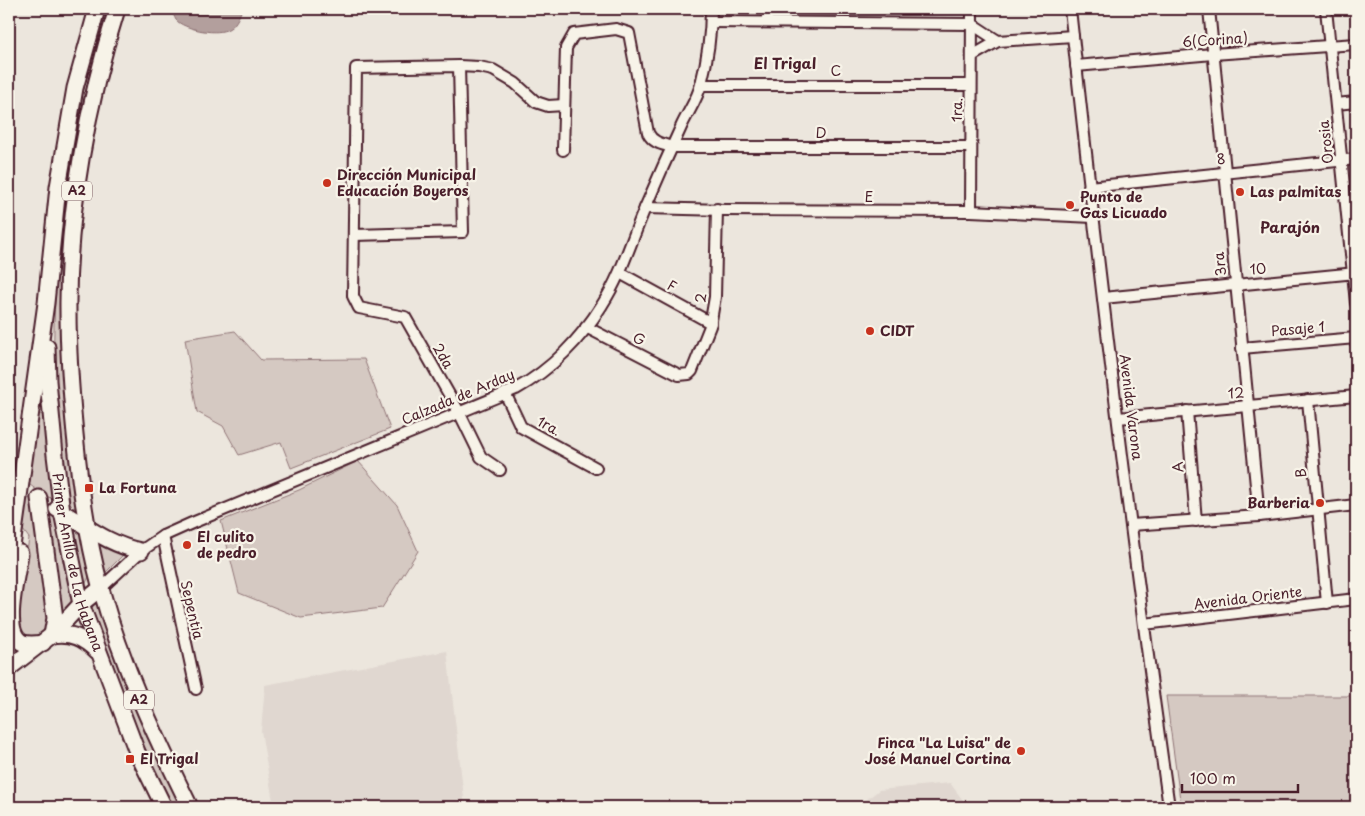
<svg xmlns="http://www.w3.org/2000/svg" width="1365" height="816" font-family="'Playpen Sans',sans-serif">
	<rect width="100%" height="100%" fill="#ece6dd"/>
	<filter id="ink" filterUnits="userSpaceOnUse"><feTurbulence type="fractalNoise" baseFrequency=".02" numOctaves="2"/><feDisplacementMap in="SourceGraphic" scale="10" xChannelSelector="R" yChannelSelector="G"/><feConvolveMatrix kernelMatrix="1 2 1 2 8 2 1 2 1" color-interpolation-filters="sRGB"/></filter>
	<g filter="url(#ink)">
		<g fill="#e0d7d0">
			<path d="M447,651l18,156h-191l-13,-76 4,-46z"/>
			<path d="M950,783l18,24h-111l22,-17z"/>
		</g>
		<g fill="#d5c9c2" stroke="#907476">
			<path d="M105,9h7l-41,182 6,311 -2,6 -9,-9c-4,-40 -11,-80 -12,-120 -2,-93 7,-185 27,-275 6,-32 13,-64 24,-95z"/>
			<path d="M235,331l26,29 103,-1 26,70 -99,39 -10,-26 -42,13 -16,-29 -26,-14 -12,-73z"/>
			<path d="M41,414l3,2 10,83 -9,-3 -19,-14 11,-67z"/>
			<path d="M358,461l39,44 21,46 -36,57 -81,10 -62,-25 -18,-72 78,-31z"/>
			<path d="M29,498l5,2 17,121c-12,21 -17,23 -35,5l13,-88 -9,-12 5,-27z"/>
			<path d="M45,509l13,4 20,84 -17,20z"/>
			<path d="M72,526l10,5 8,40 -1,6 -4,8 -14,-57z"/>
			<path d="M95,536l28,19 -19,19z"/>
			<path d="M101,598l85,209h-17l-56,-132 -21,-68z"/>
			<path d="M1166,696h190v111h-175z"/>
		</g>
		<path fill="#b39f9d" stroke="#896c6f" d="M171,9h71c-3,8 -7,18 -16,21 -12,5 -42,-1 -50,-10 -2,-3 -3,-8 -5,-11z"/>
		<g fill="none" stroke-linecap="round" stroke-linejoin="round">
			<g stroke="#4a1f2b" stroke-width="14">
				<g id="minor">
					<path d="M767,9v13"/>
					<path d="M1070,9c29,266 61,533 99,798"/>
					<path d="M1209,9l50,507"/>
					<path d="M1326,9l30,294"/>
					<path d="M711,22l261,2 26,17 75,-5"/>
					<path d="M972,56l26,-15"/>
					<path d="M1076,66l137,-12 143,-10"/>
					<path d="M701,85h270"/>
					<path d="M1336,104l20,-2"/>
					<path d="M563,150l3,-102 8,-14 42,-5 13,4 19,100c5,10 14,11 24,14h299"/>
					<path d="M1089,187l267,-28"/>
					<path d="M645,208l80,2 246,1 122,6"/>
					<path d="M971,211l1,-202"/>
					<path d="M354,235l109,-3 -4,-166"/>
					<path d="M620,273l91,50"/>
					<path d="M1103,298l253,-25"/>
					<path d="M586,327l93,48 10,-1 3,-3 18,-45 5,-29 2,-88"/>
					<path d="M1242,348l114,-10"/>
					<path d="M505,393l16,34 75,41"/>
					<path d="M1308,400l19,203"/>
					<path d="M1187,411l9,110"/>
					<path d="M1118,418l238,-22"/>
					<path d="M500,470l-19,-13 -22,-45 -54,-95 -46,-9 -6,-12 3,-228 103,-2 20,1 14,3 22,13 21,19 12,4 16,-1"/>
					<path d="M9,494h10"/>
					<path d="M1131,525l128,-9 97,-11"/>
					<path d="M163,536l33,153"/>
					<path d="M101,588l40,-37 22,-15 29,-13 324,-134c35,-19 65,-50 86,-84 19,-29 29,-64 43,-97 12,-28 24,-55 37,-83 6,-13 16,-27 19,-41 6,-23 10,-52 10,-75"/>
					<path d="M1144,624l212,-25"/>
				</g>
			</g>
			<g stroke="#4a1f2b" stroke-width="19">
				<g id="highway">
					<path d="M117,9c-29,91 -50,205 -49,301 0,42 3,83 7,124 5,52 12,104 26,155 21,76 54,147 89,218"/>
					<path id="s1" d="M47,347l1,34 7,74 7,57 19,92 56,148 27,55"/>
					<path d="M39,498l16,120 -3,17"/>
					<path d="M57,509c28,16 52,36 84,42"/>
					<path d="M20,553c-2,21 -20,80 3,90 7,2 13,1 20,0"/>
					<path d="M9,568l37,-265 12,-116 17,-99 22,-79"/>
					<path d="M52,635c20,-3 31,3 45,16"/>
					<path d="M9,668l43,-33 29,-31 20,-16"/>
				</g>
			</g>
			<use href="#minor" stroke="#f7f3e8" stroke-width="10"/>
			<use href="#highway" stroke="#f7f3e8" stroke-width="15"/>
		</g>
	</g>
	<g fill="#c8321e" stroke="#f7f3e8" stroke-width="2">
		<circle cx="327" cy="183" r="5"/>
		<circle cx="1240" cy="192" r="5"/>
		<circle cx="1070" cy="205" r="5"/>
		<circle cx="870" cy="331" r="5"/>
		<rect x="84" y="483" width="10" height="10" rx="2.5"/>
		<circle cx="1320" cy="503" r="5"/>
		<circle cx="187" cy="545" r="5"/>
		<circle cx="1021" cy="751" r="5"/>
		<rect x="125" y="754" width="10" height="10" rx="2.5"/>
	</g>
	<g text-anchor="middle" stroke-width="4.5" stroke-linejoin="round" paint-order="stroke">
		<g fill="#f7f3e8" stroke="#7e5f64" stroke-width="1">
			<rect x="62" y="181.5" width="30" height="19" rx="4"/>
			<rect x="124" y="690.5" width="30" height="19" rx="4"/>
		</g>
		<g font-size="12" font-weight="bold" fill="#4a1f2b">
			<text x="77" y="195">A2</text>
			<text x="139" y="704">A2</text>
		</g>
		<g font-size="14" fill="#4a1f2b" stroke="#f7f3e8">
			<text transform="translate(1215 40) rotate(-4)" y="5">6(Corina)</text>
			<text x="836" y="76">C</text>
			<text transform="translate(957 110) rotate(-89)" y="5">1ra.</text>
			<text x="821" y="138">D</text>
			<text transform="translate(1326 142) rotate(-96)" y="5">Orosia</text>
			<text transform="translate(1221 159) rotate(-6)" y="5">8</text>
			<text x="869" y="202">E</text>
			<text transform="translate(1220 264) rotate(-96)" y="5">3ra</text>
			<text transform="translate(1258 269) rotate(-6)" y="5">10</text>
			<text transform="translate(672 286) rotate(29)" y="5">F</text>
			<text transform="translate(701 298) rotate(-83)" y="5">2</text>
			<text transform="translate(1298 329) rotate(-5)" y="5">Pasaje 1</text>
			<text transform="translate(639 339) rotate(27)" y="5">G</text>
			<text transform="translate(443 356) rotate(60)" y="5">2da</text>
			<text transform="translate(1236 393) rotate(-5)" y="5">12</text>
			<text transform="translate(458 397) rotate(-23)" y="5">Calzada de Arday</text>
			<text transform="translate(1131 407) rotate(83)" y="5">Avenida Varona</text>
			<text transform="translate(549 426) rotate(29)" y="5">1ra.</text>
			<text transform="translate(1178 467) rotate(-95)" y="5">A</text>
			<text transform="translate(1301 473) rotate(-96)" y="5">B</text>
			<text dy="5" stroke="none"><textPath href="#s1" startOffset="218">Primer Anillo de La Habana</textPath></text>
			<text transform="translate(1248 598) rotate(-7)" y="5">Avenida Oriente</text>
			<text transform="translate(192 610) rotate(77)" y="5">Sepentia</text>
		</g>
		<g font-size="14" font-weight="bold" fill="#4a1f2b" stroke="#f7f3e8" text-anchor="start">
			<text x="337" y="180">Dirección Municipal<tspan x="337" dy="16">Educación Boyeros</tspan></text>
			<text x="1250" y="197">Las palmitas</text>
			<text x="1080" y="202">Punto de<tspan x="1080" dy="16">Gas Licuado</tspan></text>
			<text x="880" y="336">CIDT</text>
			<text x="99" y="493">La Fortuna</text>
			<text x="1310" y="508" text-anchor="end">Barberia</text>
			<text x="197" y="542">El culito<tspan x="197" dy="16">de pedro</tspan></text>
			<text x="1011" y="748" text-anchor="end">Finca "La Luisa" de<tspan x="1011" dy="16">José Manuel Cortina</tspan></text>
			<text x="140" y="764">El Trigal</text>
		</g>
		<g font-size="15" font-weight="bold" fill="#4a1f2b" stroke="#f7f3e8">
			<text x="785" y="69">El Trigal</text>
			<text x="1290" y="233">Parajón</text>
		</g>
	</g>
	<rect width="1365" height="816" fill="none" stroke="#f7f3e8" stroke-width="30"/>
	<rect x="15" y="15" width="1335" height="786" fill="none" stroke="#4a1f2b" stroke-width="2" filter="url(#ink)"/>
	<path d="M1182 784v8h116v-8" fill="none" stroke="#4a1f2b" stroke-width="2.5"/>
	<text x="1190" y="784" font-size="15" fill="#4a1f2b" stroke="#f7f3e8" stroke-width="4" paint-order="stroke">100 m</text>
</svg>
